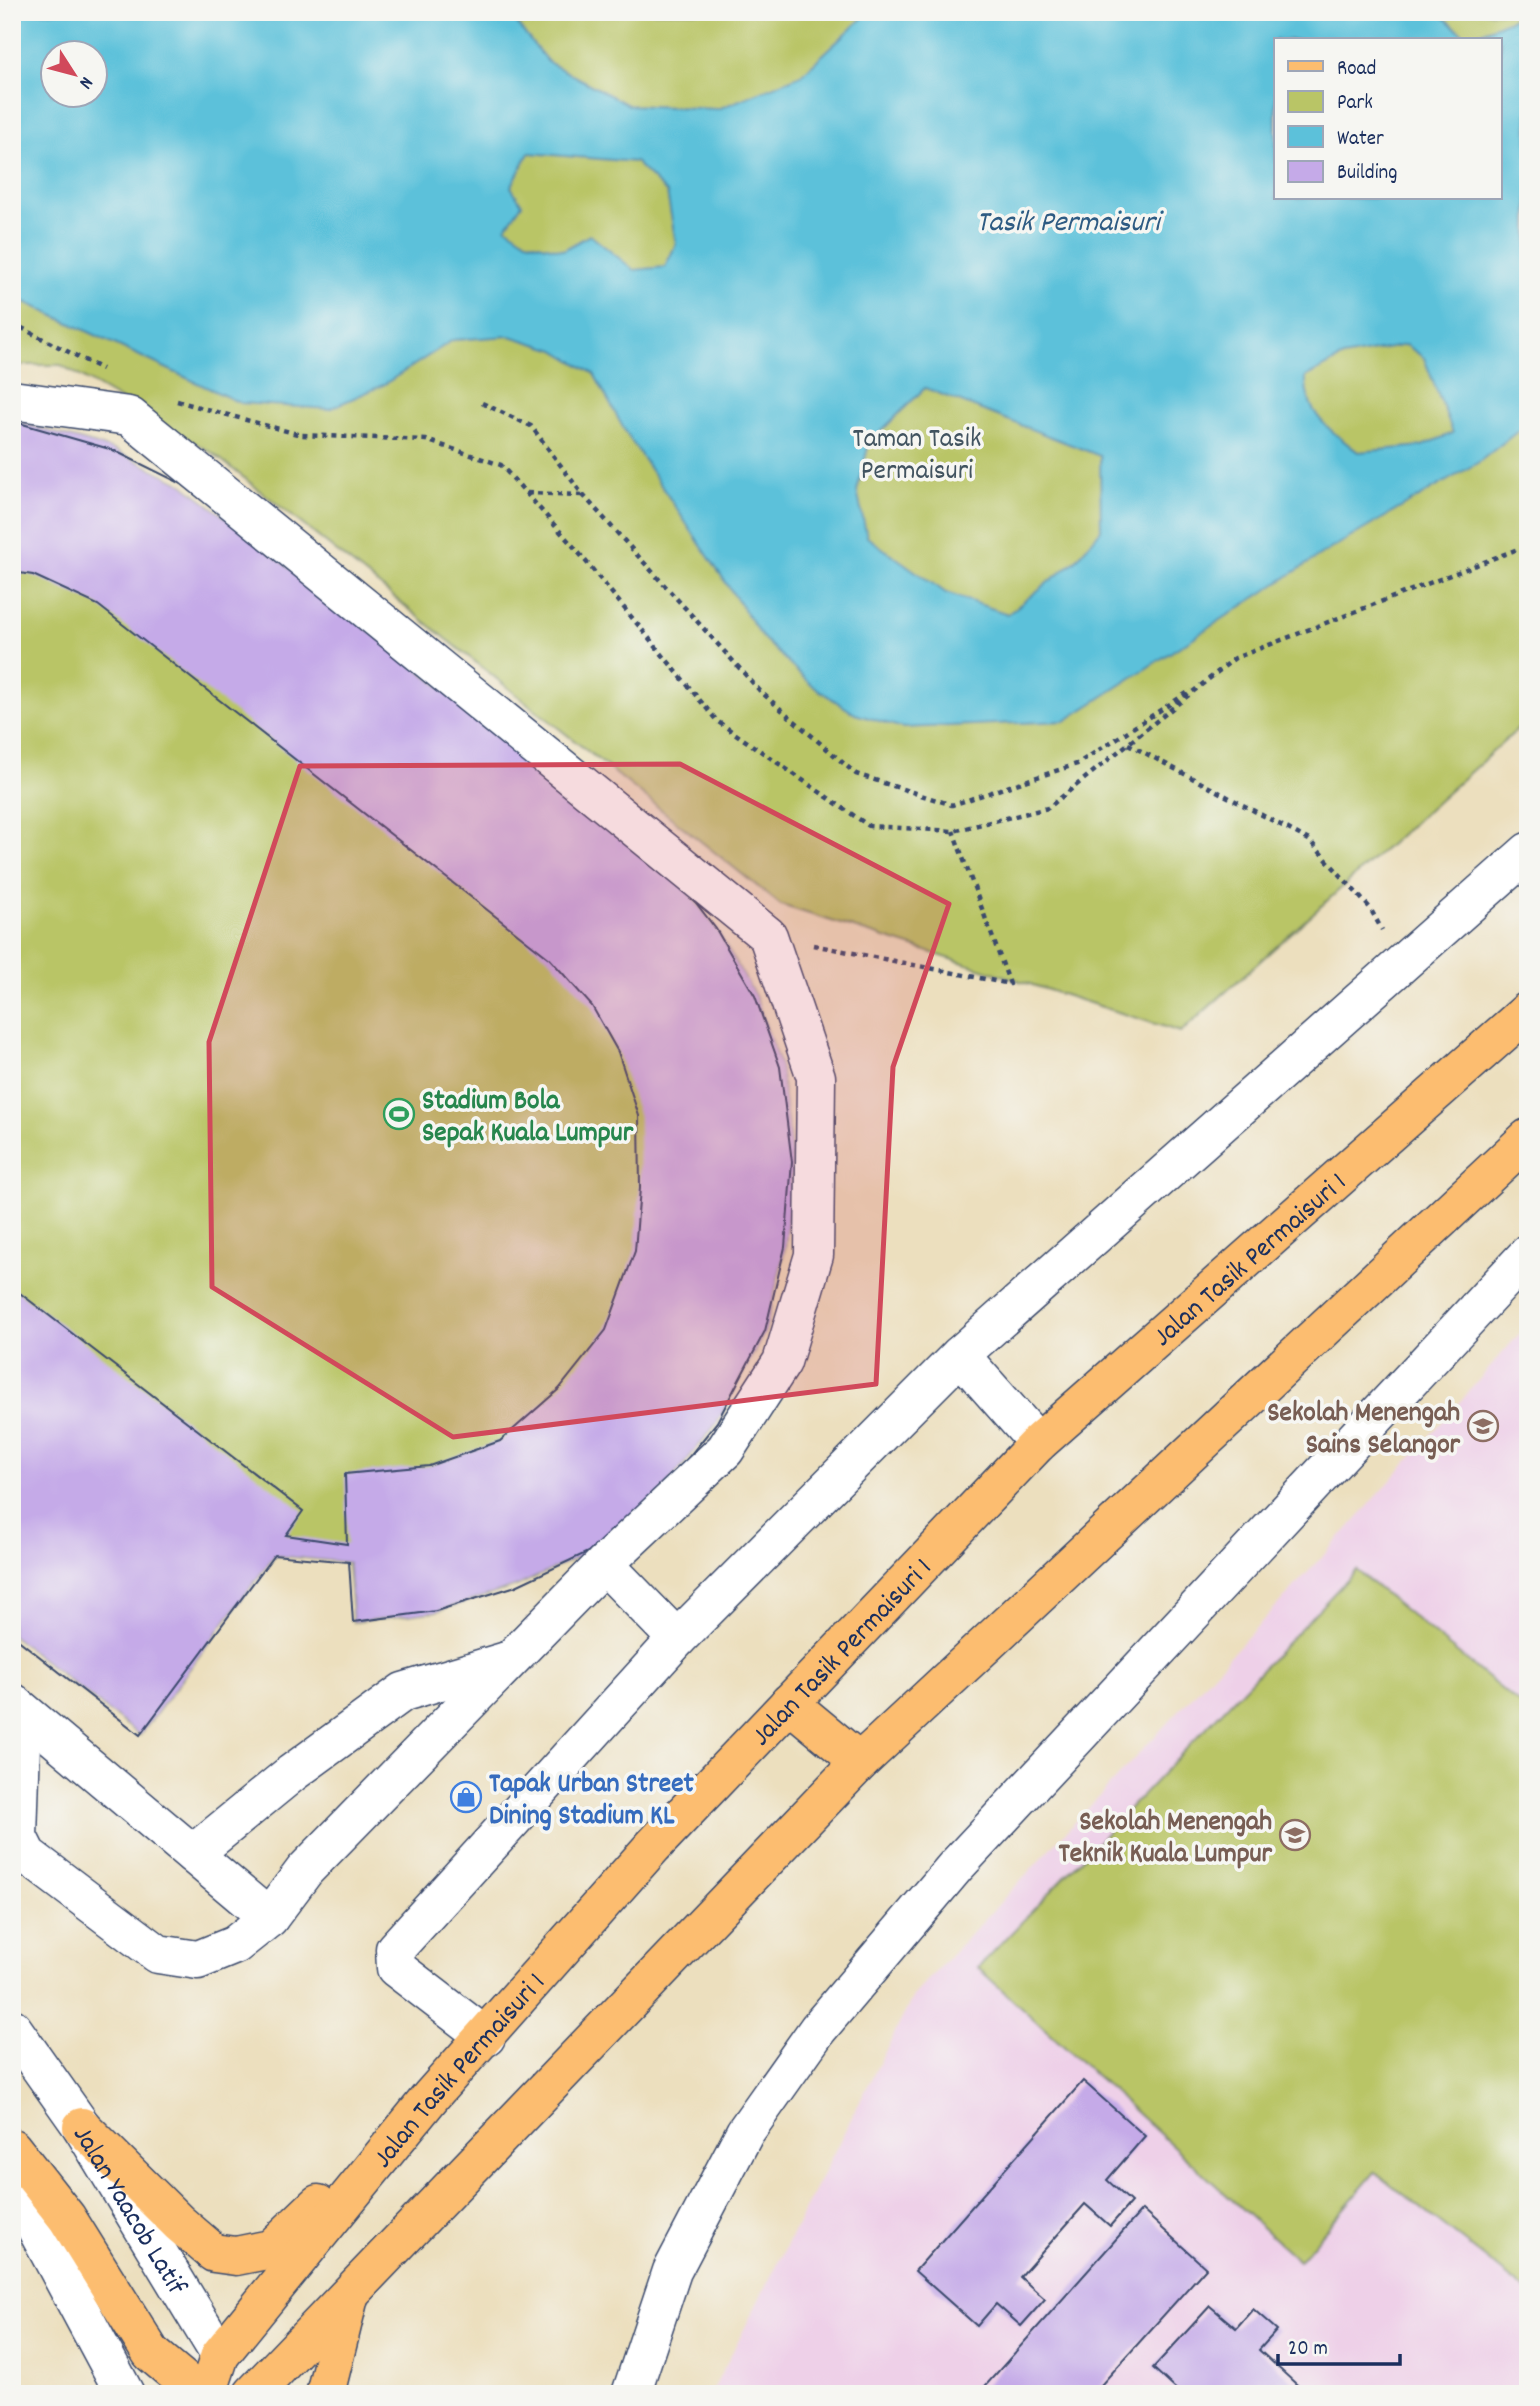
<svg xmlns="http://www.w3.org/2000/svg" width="1540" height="2406" font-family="Dekko,sans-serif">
	<rect width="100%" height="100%" fill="#f6f6f2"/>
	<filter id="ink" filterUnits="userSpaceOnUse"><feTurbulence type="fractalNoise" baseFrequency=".0143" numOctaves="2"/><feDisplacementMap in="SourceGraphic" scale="14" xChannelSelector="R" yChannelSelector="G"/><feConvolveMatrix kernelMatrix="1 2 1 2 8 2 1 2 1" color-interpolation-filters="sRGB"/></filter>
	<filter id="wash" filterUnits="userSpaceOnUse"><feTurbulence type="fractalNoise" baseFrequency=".00686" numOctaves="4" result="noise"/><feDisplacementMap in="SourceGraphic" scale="28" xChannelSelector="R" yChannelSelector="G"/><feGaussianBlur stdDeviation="1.57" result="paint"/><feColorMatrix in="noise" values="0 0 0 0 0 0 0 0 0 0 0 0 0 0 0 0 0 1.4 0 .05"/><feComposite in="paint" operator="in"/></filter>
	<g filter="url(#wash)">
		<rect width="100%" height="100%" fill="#ecdfbe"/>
		<path fill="#eed0e8" d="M1528,1324v1070h-817l203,-399 435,-467z"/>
		<g fill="#b9c566" stroke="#6a7a62" stroke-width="2" fill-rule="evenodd">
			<path d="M12,12h1516v708l-347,312 -400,-127 -567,-451 -153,-89h-49zM1276,40h224v158h-224zM52,52h42v42h-42z"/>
			<path d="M12,421l101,29 69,34 487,384 47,61 39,67 25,71 12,95 -7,85 -20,84 -48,91 -57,71 -72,59 -72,34 -80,25 -83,11 -5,-60 -74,-7 -134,180 -128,-100z"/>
			<path d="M1356,1570l172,141v581l-153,-120 -76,89 -321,-293z"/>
		</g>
		<path fill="#5cc1da" stroke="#3c789c" stroke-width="2" fill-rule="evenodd" d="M12,12h495l41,50 80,43 90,4 83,-34 68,-63h569l30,26 60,-26v411l-49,39 -152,89 -262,170 -162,7 -48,-14 -45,-30 -48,-47 -136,-204 -32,-59 -39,-24 -45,-14 -57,4 -70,45 -54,24 -89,-6 -228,-107zM1276,40h224v158h-224zM52,52h42v42h-42zM529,153l106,9 32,31 9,51 -11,23 -31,3 -44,-35 -27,15 -36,-9 -21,-14 16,-23 -11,-17zM1406,345l18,13 29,75 -31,13 -64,6c-27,-21 -54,-38 -52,-75l37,-20zM925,388l175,68 1,74 -26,31 -67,53 -62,-21 -79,-56 -10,-46 12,-48z"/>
		<g id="blocks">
			<g fill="#c5aae8">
				<path d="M12,421l101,29 69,34 487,384 47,61 39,67 25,71 12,95 -7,85 -20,84 -48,91 -57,71 -72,59 -72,34 -80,25 -83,11 -4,-60 -75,-7 -134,180 -128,-100v-348l291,224 -17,24 61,9 -2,-70 84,-8 71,-25 59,-52 47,-59 29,-79 5,-63 -1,-72 -21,-64 -26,-46 -42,-47 -452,-354 -65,-30 -21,-3z"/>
				<path d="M1083,2081l62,55 -38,44 24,22 -21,24 -25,-22 -65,73 25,22 -24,27 -25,-22 -19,22 -62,-55z"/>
				<path d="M1142,2210l64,58 -113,126h-115z"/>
				<path d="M1210,2306l26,22 17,-19 24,21 -18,20 48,44h-126l-28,-26z"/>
			</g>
		</g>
	</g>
	<g filter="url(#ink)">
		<use href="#blocks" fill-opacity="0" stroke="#3a496c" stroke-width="2"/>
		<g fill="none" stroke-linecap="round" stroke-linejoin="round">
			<g stroke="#3a496c" stroke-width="41">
				<g id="minor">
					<path d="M12,400l117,16 639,520 48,141 -2,178 -32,107 -57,88 -121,114 -299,306 -36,48 -34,27 -37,15 -40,-6 -131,-99 -9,-18 4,-126"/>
					<path d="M960,1355l78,88"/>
					<path d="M604,1564l73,75"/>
					<path d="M12,1702l257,216"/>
					<path d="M193,1854l99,-81 111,-81 104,-31"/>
					<path id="s1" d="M12,2028l70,99 138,228"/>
					<path d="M486,2037l-90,-69 -1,-19 282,-310 283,-284 568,-503"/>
					<path d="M12,2183l113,211"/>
					<path d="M631,2394l41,-123 73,-139 73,-103 137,-162 573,-613"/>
				</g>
			</g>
			<g stroke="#3a496c" stroke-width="41">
				<g id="major">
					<path d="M789,1703l71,59"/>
					<path d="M82,2127l97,96 35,30 22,3 35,-7 47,-45"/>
					<path d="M12,2148l55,70 84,135 49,41"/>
					<path id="s2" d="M207,2394l13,-39 212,-260 221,-249 385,-403 490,-432"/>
					<path d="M253,2394l607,-632 668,-624"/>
					<path d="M325,2394l24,-97"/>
				</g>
			</g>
			<g stroke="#3a496c" stroke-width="4.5" stroke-dasharray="5 5" stroke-linecap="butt">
				<path d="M12,323l90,46"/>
				<path d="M177,401l124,34 125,5 75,25 73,82 143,174 152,105 84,5 95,-23 187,-150 293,-113"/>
				<path d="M482,403l49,23 52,69 178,197 95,82 96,31 125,-41 110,-71"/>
				<path d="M527,493l55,2"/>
				<path d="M1128,744l181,96 61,68 12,22"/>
				<path d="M813,945l197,39 -57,-153"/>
			</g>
			<use href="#minor" stroke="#fff" stroke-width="38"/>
			<use href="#major" stroke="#fcbd6f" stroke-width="38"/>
		</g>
	</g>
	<path fill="#d1495b" fill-opacity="0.2" stroke="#d1495b" stroke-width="5" stroke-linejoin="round" d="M680,764l269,140 -56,163 -17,317 -423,53 -241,-150 -3,-245 91,-276z"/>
	<defs>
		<g id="stadium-ring" transform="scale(1.575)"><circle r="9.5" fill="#f6f6f2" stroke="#2e9e5b" stroke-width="1.5"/><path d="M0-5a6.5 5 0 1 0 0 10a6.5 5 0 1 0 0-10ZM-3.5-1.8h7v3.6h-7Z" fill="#2e9e5b"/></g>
		<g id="school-ring" transform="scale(1.575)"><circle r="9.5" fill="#f6f6f2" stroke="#8d6e63" stroke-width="1.5"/><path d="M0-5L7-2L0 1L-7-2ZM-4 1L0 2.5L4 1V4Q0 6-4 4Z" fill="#8d6e63"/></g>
		<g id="shop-ring" transform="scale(1.575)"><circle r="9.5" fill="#f6f6f2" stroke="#3f7fe0" stroke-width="1.5"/><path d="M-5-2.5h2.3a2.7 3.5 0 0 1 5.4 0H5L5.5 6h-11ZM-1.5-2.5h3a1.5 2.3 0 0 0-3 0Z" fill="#3f7fe0"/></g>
	</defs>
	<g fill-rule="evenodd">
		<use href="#stadium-ring" x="399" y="1114"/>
		<use href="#school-ring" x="1483" y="1426"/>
		<use href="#shop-ring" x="466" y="1797"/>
		<use href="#school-ring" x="1295" y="1835"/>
	</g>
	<g text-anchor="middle" stroke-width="7" stroke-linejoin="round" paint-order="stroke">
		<g font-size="28" fill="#425460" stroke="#f6f6f2">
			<text x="917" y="446">Taman Tasik<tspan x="917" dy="32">Permaisuri</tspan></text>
		</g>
		<g font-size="28" font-weight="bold" fill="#27864d" stroke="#f6f6f2" text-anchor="start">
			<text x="422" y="1108">Stadium Bola<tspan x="422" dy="32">Sepak Kuala Lumpur</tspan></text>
		</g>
		<g font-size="28" fill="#1b2f5e" stroke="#f6f6f2">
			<text dy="10" stroke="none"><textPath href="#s2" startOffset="1547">Jalan Tasik Permaisuri 1</textPath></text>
			<text dy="10" stroke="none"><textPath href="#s2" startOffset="980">Jalan Tasik Permaisuri 1</textPath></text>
			<text dy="10" stroke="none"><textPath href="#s2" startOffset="413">Jalan Tasik Permaisuri 1</textPath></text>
			<text dy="10" stroke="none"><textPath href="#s1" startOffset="217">Jalan Yaacob Latif</textPath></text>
		</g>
		<g font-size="28" font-weight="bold" fill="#785e54" stroke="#f6f6f2" text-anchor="end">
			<text x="1460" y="1420">Sekolah Menengah<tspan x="1460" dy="32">Sains Selangor</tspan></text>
			<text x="1272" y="1829">Sekolah Menengah<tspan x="1272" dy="32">Teknik Kuala Lumpur</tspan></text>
		</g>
		<g font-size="28" font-weight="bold" fill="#366cbe" stroke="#f6f6f2" text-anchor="start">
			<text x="489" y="1791">Tapak Urban Street<tspan x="489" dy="32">Dining Stadium KL</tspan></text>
		</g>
		<g font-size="30" font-style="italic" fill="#2e5b83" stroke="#f6f6f2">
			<text x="1068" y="230">Tasik Permaisuri</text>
		</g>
	</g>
	<rect width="1540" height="2406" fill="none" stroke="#f6f6f2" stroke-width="42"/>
	<rect x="1274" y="38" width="228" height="161" fill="#f6f6f2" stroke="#9ea6b7" stroke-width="2"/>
	<rect x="1288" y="61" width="35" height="10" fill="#fcbd6f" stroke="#9ea6b7" stroke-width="2"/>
	<text x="1337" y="74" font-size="21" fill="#1b2f5e">Road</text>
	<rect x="1288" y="91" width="35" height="21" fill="#b9c566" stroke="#9ea6b7" stroke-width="2"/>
	<text x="1337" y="108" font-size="21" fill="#1b2f5e">Park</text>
	<rect x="1288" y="126" width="35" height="21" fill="#5cc1da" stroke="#9ea6b7" stroke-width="2"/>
	<text x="1337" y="144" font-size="21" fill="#1b2f5e">Water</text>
	<rect x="1288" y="161" width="35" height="21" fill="#c5aae8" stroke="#9ea6b7" stroke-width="2"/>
	<text x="1337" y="178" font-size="21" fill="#1b2f5e">Building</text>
	<g transform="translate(74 74) rotate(126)"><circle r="33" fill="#f6f6f2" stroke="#9ea6b7" stroke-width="2"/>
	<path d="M0-5L12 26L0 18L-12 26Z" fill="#d1495b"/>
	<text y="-10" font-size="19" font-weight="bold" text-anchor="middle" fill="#1b2f5e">N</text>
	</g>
	<path d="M1278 2354v10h122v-10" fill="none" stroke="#1b2f5e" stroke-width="3.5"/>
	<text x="1288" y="2354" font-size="21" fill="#1b2f5e" stroke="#f6f6f2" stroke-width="5" paint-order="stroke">20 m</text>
</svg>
